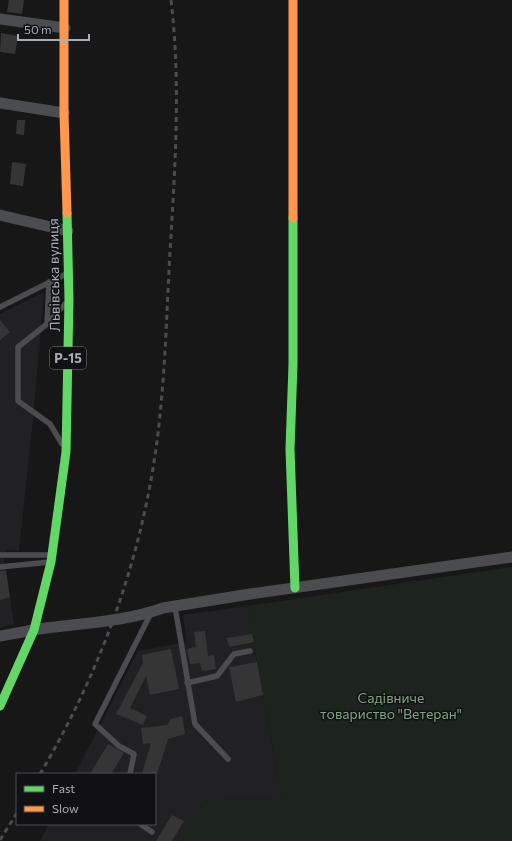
<svg xmlns="http://www.w3.org/2000/svg" width="512" height="841" font-family="Commissioner,sans-serif">
	<rect width="100%" height="100%" fill="#171717"/>
	<g fill="#212123">
		<path d="M44,292l-11,127 -14,132 -12,-1 -3,9 10,65 -14,4v-314z"/>
		<path d="M247,606l35,193 -74,-1 -31,43h-137l9,-17h106v-50h-80l63,-123 49,-9 -4,-27z"/>
	</g>
	<path fill="#1d241e" d="M512,567v274h-335l31,-43 74,1 -35,-193z"/>
	<g fill="#353536">
		<path d="M9,0h15l-2,14 -15,-2z"/>
		<path d="M1,33l17,3 -3,18 -15,-2z"/>
		<path d="M17,120h8l-1,15 -8,-1z"/>
		<path d="M12,162l14,2 -3,22 -13,-2z"/>
		<path d="M0,320l10,12 -10,8z"/>
		<path d="M0,571h6l4,26 -10,3z"/>
		<path d="M205,631l3,25 6,-1 2,14 -14,2 -2,-8 -10,1 -3,-15 9,-2 -2,-15z"/>
		<path d="M252,634l2,8 -25,5 -2,-9z"/>
		<path d="M171,649l8,40 -29,6 -4,-19 -16,32 17,8 -4,9 -27,-11 27,-51 -1,-8z"/>
		<path d="M257,662l6,33 -27,7 -7,-35z"/>
		<path d="M182,716l3,18 -17,5 -11,35h-15l9,-31 -8,1 -2,-16 26,-3 4,-6z"/>
		<path d="M108,744l16,9 -13,21h-21z"/>
		<path d="M172,815l12,6 -12,20h-16z"/>
	</g>
	<g fill="none" stroke-linecap="round" stroke-linejoin="round">
		<g stroke="#4b4c50" stroke-width="5.5">
			<path d="M0,307l66,-33"/>
			<path d="M47,324l2,-42"/>
			<path d="M62,444l-12,-20 -32,-23v-54l29,-23 18,-20"/>
			<path d="M0,555h50"/>
			<path d="M0,567l50,-5"/>
			<path d="M175,607l20,117 33,35"/>
			<path d="M187,683l30,-7 17,-22 16,-3"/>
			<path d="M130,774l4,-20 -15,-8 -24,-22 56,-111"/>
			<path d="M140,824l12,8"/>
		</g>
		<g stroke="#4b4c50" stroke-width="11">
			<path d="M0,19l65,9"/>
			<path d="M0,103l64,10"/>
			<path d="M0,215l68,16"/>
			<path d="M0,636c11,-2 22,-4 33,-6 44,-7 88,-7 130,-22l87,-14 262,-37"/>
		</g>
		<g stroke="#63d668" stroke-width="9">
			<path d="M293,218v147l-3,84 5,139"/>
			<path d="M0,706l34,-76 17,-68 15,-110 3,-153 -2,-86"/>
		</g>
		<g stroke="#ff974d" stroke-width="9">
			<path d="M64,0v113l3,100"/>
			<path d="M293,0v218"/>
		</g>
		<g stroke="#4b4c4f" stroke-width="3" stroke-dasharray="5 4" stroke-linecap="butt">
			<path d="M40,774c67,-113 110,-239 121,-370 5,-51 6,-101 9,-152 5,-84 11,-168 1,-252"/>
			<path d="M0,840l17,-27"/>
		</g>
	</g>
	<g text-anchor="middle" stroke-width="3" stroke-linejoin="round" paint-order="stroke">
		<rect fill="#111113" stroke="#7b7e86" stroke-width="1" x="50" y="347" width="36" height="22" rx="3"/>
		<g font-size="13" font-weight="bold" fill="#a8adb8">
			<text x="68" y="363">Р-15</text>
		</g>
		<g font-size="14" fill="#a8adb8" stroke="#111113">
			<text transform="translate(54 275) rotate(-91)" y="5">Львівська вулиця</text>
		</g>
		<g font-size="14" fill="#7fa381" stroke="#111113">
			<text x="391" y="703">Садівниче<tspan x="391" dy="16">товариство "Ветеран"</tspan></text>
		</g>
	</g>
	<rect x="16" y="773" width="140" height="52" fill="#111113" stroke="#4d4f55"/>
	<rect x="24" y="786" width="20" height="6" fill="#63d668" stroke="#4d4f55"/>
	<text x="52" y="793" font-size="12" fill="#a8adb8">Fast</text>
	<rect x="24" y="806" width="20" height="6" fill="#ff974d" stroke="#4d4f55"/>
	<text x="52" y="813" font-size="12" fill="#a8adb8">Slow</text>
	<path d="M18 34v6h71v-6" fill="none" stroke="#a8adb8" stroke-width="2"/>
	<text x="24" y="34" font-size="12" fill="#a8adb8" stroke="#111113" stroke-width="3" paint-order="stroke">50 m</text>
</svg>
